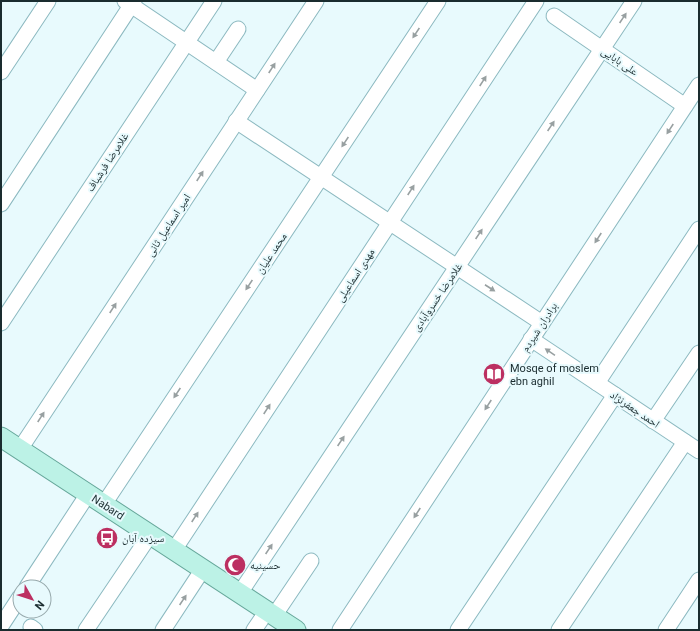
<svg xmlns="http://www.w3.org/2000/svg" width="700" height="631" font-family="Roboto,'Noto Naskh Arabic',sans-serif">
	<rect width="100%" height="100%" fill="#e8fafd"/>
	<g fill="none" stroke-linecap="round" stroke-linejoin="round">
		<g stroke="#8cb9c0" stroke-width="17">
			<g id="minor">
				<path d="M125,1l132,89"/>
				<path d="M554,16l131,90"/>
				<path d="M216,62l22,-33"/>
				<path d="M1,72l47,-71"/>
				<path d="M236,121l306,202"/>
				<path d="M1,204l133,-203"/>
				<path d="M1,323l213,-322"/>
				<path d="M531,339l168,112"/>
				<path d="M597,383l102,-154"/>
				<path d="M653,421l46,-68"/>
				<path d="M20,449l296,-448"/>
				<path d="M104,504l334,-503"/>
				<path d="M174,550l362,-549"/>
				<path d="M27,587l61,-93"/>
				<path d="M240,593l394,-592"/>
				<path d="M274,616l37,-55"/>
				<path d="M1,626l19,-29"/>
				<path d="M31,627l4,3"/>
				<path d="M86,630l64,-95"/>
				<path d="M163,630l40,-61"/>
				<path d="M254,630l13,-19"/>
				<path d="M340,630l359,-545"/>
				<path d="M458,630l157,-235"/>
				<path d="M559,630l126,-188"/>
				<path d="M666,630l33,-50"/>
			</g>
		</g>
		<g stroke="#67a89b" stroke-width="21">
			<path id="major" d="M1,437l295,193"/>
		</g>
		<use href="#minor" stroke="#fff" stroke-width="15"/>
		<use href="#major" stroke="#bcf2e6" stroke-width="19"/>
	</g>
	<defs><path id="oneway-solid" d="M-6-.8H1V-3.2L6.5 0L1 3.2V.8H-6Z"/></defs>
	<g fill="#98a0a1">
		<use href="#oneway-solid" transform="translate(623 18) rotate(-56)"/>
		<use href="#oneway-solid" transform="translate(416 33) rotate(124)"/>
		<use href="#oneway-solid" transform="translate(272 68) rotate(-57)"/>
		<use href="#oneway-solid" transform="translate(483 81) rotate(-57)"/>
		<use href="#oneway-solid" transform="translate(551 126) rotate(-56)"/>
		<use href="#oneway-solid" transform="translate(670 129) rotate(123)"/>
		<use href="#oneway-solid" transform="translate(345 142) rotate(124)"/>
		<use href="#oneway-solid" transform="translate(200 176) rotate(-57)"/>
		<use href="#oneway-solid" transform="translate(411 190) rotate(-57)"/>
		<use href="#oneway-solid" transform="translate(479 234) rotate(-56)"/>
		<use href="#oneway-solid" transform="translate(598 238) rotate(123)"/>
		<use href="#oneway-solid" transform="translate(249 285) rotate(124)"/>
		<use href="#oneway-solid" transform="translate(490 288) rotate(33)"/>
		<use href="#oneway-solid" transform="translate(113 308) rotate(-57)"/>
		<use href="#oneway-solid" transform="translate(550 352) rotate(-146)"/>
		<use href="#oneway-solid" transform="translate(177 393) rotate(124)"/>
		<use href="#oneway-solid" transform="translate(488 405) rotate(123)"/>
		<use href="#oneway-solid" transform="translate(267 409) rotate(-57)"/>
		<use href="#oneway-solid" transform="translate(41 417) rotate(-57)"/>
		<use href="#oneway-solid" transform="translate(341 441) rotate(-56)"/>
		<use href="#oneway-solid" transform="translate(417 513) rotate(123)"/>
		<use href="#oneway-solid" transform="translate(195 517) rotate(-57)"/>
		<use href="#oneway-solid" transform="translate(269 549) rotate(-56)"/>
		<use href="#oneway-solid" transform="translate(183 600) rotate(-56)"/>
	</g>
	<defs>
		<g id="library-disc" transform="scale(1.15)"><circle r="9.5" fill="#bc2f61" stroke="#e8fafd"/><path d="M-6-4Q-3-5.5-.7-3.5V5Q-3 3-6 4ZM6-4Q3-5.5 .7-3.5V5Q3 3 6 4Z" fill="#fff"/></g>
		<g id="bus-disc" transform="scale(1.15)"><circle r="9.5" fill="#bc2f61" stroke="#e8fafd"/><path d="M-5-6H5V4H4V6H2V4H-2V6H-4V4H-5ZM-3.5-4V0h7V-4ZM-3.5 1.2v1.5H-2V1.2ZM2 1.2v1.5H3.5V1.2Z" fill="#fff"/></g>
		<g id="mosque-disc" transform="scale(1.15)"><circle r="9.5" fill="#bc2f61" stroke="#e8fafd"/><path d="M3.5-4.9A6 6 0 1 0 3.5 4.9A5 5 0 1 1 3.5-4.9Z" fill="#fff"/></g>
	</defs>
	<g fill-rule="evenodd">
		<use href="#library-disc" x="494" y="374"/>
		<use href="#bus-disc" x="107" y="538"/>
		<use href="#mosque-disc" x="235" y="565"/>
	</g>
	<g text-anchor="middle" stroke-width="4" stroke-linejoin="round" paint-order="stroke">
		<g font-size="11" fill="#1a2c2f" stroke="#e8fafd">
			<text transform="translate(620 61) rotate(34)" y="4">علی بابایی</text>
			<text transform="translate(107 162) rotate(-57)" y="4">غلامرضا فرشباف</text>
			<text transform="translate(168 225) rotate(-57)" y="4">امیر اسماعیل ثانی</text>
			<text transform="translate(271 253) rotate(-56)" y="4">محمد علیان</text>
			<text transform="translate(355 275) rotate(-57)" y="4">مهدی اسماعیلی</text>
			<text transform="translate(437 297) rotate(-56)" y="4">غلامرضا خسروآبادی</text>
			<text transform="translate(539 327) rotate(-57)" y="4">برادران شیردم</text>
			<text transform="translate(635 409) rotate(34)" y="4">احمد جعفرنژاد</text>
			<text transform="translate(108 507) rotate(33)" y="4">Nabard</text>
		</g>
		<g font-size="11" fill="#1a2c2f" stroke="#e8fafd" text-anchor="start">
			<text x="510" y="372">Mosqe of moslem<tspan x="510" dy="13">ebn aghil</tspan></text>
			<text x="122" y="542">سیزده آبان</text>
			<text x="250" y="569">حسینیه</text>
		</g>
	</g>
	<rect width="700" height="631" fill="none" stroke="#1a2c2f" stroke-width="4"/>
	<g transform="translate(32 599) rotate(129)"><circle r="19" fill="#e8fafd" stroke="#96a8ab"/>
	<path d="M0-3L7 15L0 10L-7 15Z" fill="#bc2f61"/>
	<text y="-6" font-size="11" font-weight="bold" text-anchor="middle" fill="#1a2c2f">N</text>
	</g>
</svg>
